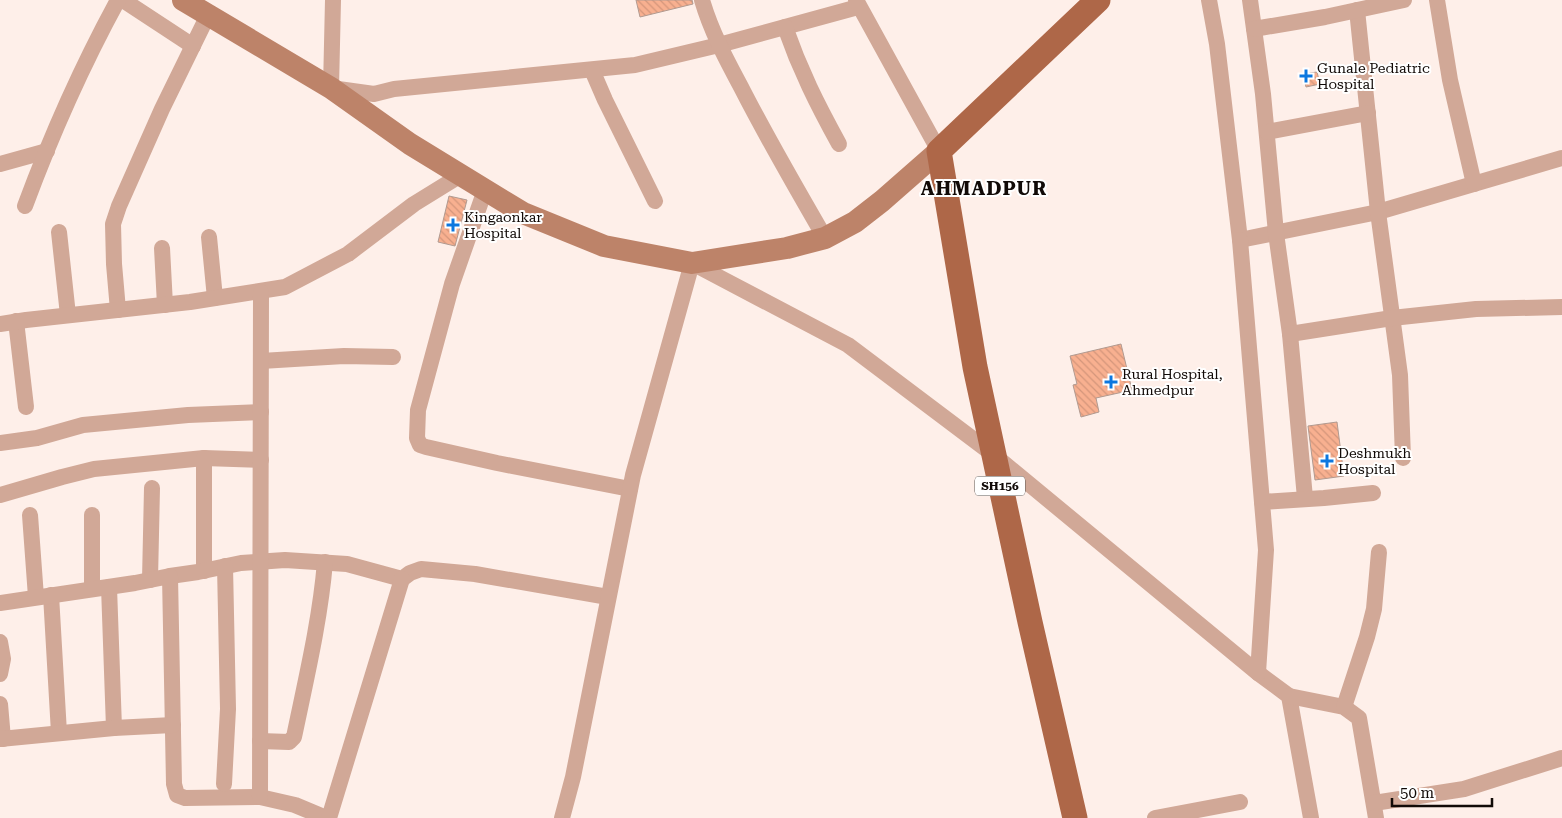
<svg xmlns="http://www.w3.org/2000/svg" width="1562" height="818" font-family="'Roboto Serif',serif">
	<defs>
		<pattern id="building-back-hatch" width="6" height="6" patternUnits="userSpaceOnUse" patternTransform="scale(1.25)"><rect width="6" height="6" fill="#f8b090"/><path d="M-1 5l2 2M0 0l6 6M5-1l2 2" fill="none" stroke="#d4967b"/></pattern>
	</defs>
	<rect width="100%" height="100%" fill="#feefe9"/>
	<g fill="url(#building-back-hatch)" stroke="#b19a90">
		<path d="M636,0h56l1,4 -53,13z"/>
		<path d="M1317,72l3,12 -14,3 -3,-13z"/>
		<path d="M449,196l18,4 -12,46 -17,-4z"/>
		<path d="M1121,344l11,46 -36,8 3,14 -18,5 -8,-32 4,-1 -7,-28z"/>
		<path d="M1337,422l7,54 -29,4 -7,-54z"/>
	</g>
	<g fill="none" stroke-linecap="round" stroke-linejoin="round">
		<g stroke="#d1a897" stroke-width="16">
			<path d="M123,0l70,46"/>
			<path d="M333,0l-2,88 43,6 20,-5 241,-24 84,-20 139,-38"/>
			<path d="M702,0c9,31 24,59 39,87 26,51 55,101 84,151"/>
			<path d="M856,0l83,151"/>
			<path d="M1209,0l8,44 23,196 138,-28 184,-54"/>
			<path d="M1250,0l13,94 13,139 14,101 15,164"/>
			<path d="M1437,0l13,80 24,104"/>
			<path d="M1357,10l21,202 22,163 3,83"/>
			<path d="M785,27c15,43 32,77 54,117"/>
			<path d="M1254,29l71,-12 79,-17"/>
			<path d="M592,70l13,30 50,101"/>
			<path d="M1267,132l101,-19"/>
			<path d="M0,164l47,-13"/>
			<path d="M485,190l-33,94 -34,126 -1,28 3,7 6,2 71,16 133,26"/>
			<path d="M25,206c26,-70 57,-140 93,-206"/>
			<path d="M59,232l9,83"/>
			<path d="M209,237l6,61"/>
			<path d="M162,248l3,57"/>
			<path d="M118,310l-4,-46 -1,-40 6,-18 43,-97 46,-94"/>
			<path d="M16,321l10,86"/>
			<path d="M0,324l26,-4 164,-18 95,-15 63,-33 66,-50 47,-29"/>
			<path d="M1290,334l102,-16 84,-9 86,-2"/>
			<path d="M261,361l83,-5 49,1"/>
			<path d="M0,443l37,-5 46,-13 105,-10 73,-3"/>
			<path d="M0,495l62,-18 32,-8 110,-11 57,2"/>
			<path d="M1262,502l62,-4 49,-5"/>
			<path d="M30,515l6,82"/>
			<path d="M92,515v74"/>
			<path d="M204,571v-113"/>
			<path d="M170,576l28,-4 43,-9 44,-3 62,4 55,15 8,-6 11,-4 54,5 133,23"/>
			<path d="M150,580l2,-92"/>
			<path d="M109,587l5,141"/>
			<path d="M51,595l8,138"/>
			<path d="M0,603l135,-20 35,-7 4,208 3,11 8,3 75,-1 35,8 31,13"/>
			<path d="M0,642l3,17 -3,15"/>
			<path d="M1258,673l31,23 22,122"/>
			<path d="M1289,696l55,11 15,11 17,100"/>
			<path d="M0,704l3,35"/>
			<path d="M1344,707l23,-70 7,-28 5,-57"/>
			<path d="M0,739l114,-11 59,-3"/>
			<path d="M260,741l29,1 5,-5c12,-58 26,-116 31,-175"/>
			<path d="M224,784l4,-75 -3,-143"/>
			<path d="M260,797l1,-505"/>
			<path d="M1374,803l90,-14 98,-31"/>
			<path d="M329,818l73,-239"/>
			<path d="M562,818l11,-41 60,-302 59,-212 156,82 146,110 264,218 8,-123 -26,-310"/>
			<path d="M1155,818l85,-16"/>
		</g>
		<path stroke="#bd8369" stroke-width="22" d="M183,0l148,88 79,56 113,69 81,33 88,17 95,-15 38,-10 30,-16 27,-21 57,-50"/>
		<path stroke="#ae6748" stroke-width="25" d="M1075,818l-45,-196 -55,-255 -36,-216 159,-151"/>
	</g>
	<g fill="#0c77df" stroke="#fff" stroke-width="2">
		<path d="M1303.5 68.5h5v5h5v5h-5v5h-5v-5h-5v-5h5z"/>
		<path d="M450.5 217.5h5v5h5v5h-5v5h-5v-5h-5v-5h5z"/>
		<path d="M1108.5 374.5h5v5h5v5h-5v5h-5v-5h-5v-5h5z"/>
		<path d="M1324.5 453.5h5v5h5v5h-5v5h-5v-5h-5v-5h5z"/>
	</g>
	<g text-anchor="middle" stroke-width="4" stroke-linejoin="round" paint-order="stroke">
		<rect fill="#fff" stroke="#585451" stroke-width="1" x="975" y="476.5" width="50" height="19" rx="4"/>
		<g font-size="12" font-weight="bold" fill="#110a07">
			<text x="1000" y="490">SH156</text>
		</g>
		<g font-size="14" fill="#110a07" stroke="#fff" text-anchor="start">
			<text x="1317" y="73">Gunale Pediatric<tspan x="1317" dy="16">Hospital</tspan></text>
			<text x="464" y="222">Kingaonkar<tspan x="464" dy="16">Hospital</tspan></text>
			<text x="1122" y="379">Rural Hospital,<tspan x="1122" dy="16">Ahmedpur</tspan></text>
			<text x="1338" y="458">Deshmukh<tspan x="1338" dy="16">Hospital</tspan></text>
		</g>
		<g font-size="19" font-weight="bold" letter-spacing="1" fill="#110a07" stroke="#fff">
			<text x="984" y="195">AHMADPUR</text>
		</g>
	</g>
	<path d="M1392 798v8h100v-8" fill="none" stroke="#110a07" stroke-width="2.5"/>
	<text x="1400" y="798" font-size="15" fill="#110a07" stroke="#ffffff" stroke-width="4" paint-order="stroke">50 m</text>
</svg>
